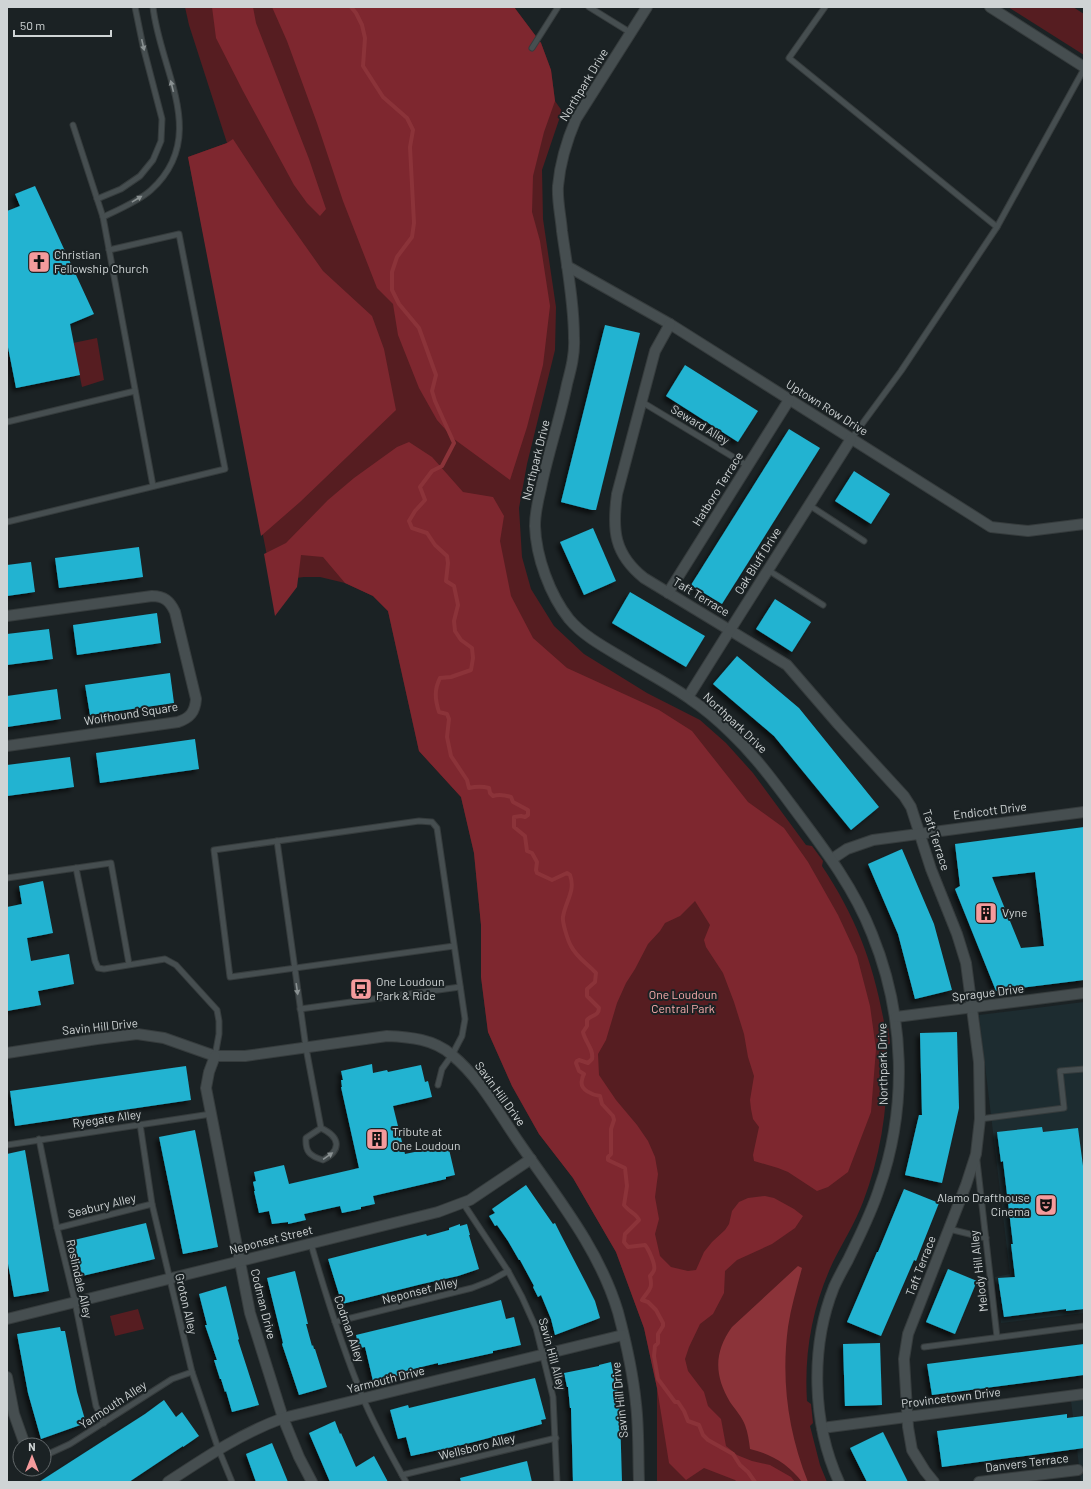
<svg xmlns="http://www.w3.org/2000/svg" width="1091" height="1489" font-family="Barlow,sans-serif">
	<defs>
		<filter id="shadow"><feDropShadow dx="-3.5" dy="3.5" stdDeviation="2" flood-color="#0009"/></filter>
	</defs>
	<rect width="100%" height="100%" fill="#1b2224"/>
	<g fill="#1d2c30">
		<path d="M1084,1002v311l-83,10 -6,-46 15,-3 -31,-259z"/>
		<path d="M1084,1400v82h-3l-10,-81z"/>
	</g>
	<g fill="#561d21">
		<path d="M185,7h329l27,36 10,27 4,31 7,10 -20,59 1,49 13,88 -1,43 -28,114 -8,44 3,49 9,32 23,37 30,28 63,39 53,27 26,23 27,30 53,72 6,1 11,15 -1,5c34,51 51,96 62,156l4,3 2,18 -3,4c2,53 -5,106 -24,155 -8,21 -20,40 -30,60 -21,45 -29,91 -26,139l4,3 2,19 -3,3 10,39 7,17h-170v-94l-13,-60 -28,-76 -43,-74 -34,-44 -27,-48 -24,-54 -7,-55v-52l-7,-72 -13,-56 -42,-46 -31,-140 -15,-15 -28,-13 -25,-6h-16l-32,4 -84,-424 39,-14 -38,-118z"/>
		<path d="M1008,7h65l11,7v41z"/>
		<path d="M97,338l7,42 -22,7 -9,-44z"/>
		<path d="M138,1309l6,20 -29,7 -5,-20z"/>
	</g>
	<g fill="#7e272f">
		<path d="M212,7h41l3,16 53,136 17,50 -6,7 -13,-13 -13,-18 -51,-94 -27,-53z"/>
		<path d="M272,7h242l27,36 10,27 4,31 -11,31 -11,44 -1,36 8,29 10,65 -7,59 -16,62 -17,53 -56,-41 -17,-19 -18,-32 -21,-53 -5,-31 -16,-16 -34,-87 -26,-78 -30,-82z"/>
		<path d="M233,139l44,67 46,65 49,45 12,33 12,61 -96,92 -39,34 -73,-379 39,-14z"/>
		<path d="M409,442l23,15 31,35 30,5 11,19 -4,25 11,55 22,42 34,30 92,42 33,21 56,71 36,26 24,34 30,53 19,41 13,50 6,43 -5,63 -23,60 -20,15 -11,4 -29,-19 -10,-4 -24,-7 -1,-6 6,-28 -6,-8 -2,-10 -1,-9 4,-24 -6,-19 -4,-23 -10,-32 -11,-29 -17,-26 -2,-7 6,-15 -15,-24 -15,15 -15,7 -5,8 -12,13 -13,25 -9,14 -9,20 -11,37 -8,14 1,21 17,25 21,25 11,16 7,16 3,17 -3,23 4,22 -4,15 5,22 11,11 17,4 8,-1 8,-18 8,-10 13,-12 4,-6 3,-13 7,-9 9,-4 17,-2 9,2 20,11 9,7 -8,12 -23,16 -35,16 -12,11 -1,22 -11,21 -13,10 -11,23 -4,12 3,12 16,21 4,14 13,13 5,27 11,9 15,6 18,4 21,12 4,5h-58l-2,-2 -31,-12 -18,12 -17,-17 -12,-75 -13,-60 -28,-76 -43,-74 -34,-44 -27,-48 -24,-54 -7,-55v-52l-7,-72 -13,-56 -42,-46 -31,-140 -15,-15 -28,-13 -22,-26 -22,-2 -4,32 -22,29 -11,-62 22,-11 42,-43 26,-22 43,-31z"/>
	</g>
	<path fill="#8b3339" d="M798,1266l4,2c-5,19 -11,39 -14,59 -7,53 0,105 20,155h-6c-13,-17 -30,-28 -52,-33 -1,-8 -2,-16 -5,-24 -3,-8 -10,-16 -15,-23 -16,-27 -16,-50 2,-75z"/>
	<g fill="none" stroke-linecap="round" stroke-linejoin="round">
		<path stroke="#8b3339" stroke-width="4" d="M351,7l5,6 6,12 3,13 -2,28 20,31 24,21 6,12 -3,17 4,76 -2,14 -15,20 -5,15v18l7,14 20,24 17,47 -4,16 3,10 19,42 -12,23 -10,5 -12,16 5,13 -10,11 -6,10 3,7 15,5 8,12 12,11 1,7 -2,18 8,5 4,19 -4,16 1,10 6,9 11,8 1,10 -2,12 -20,7 -11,1c-6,12 -5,21 -1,34l8,2 2,5 -2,18 4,19 16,24 2,8c8,-2 13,-2 20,0l1,5 3,3c6,-2 12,-1 18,1l2,5 15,8v5l-3,2 -4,-1 -7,1v10l11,9 2,15 5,2 5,9 -1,8 1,3 15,7 15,-7 3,2c6,16 -5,27 -7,42 -1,5 5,24 8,29 6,12 17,18 25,27l-1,9 -8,7v7l12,12c0,8 -8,7 -12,12v6l-4,6c2,10 11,17 9,27l-4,4 -9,-3 -2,1 -1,2 3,8 5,3c-1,2 -2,4 -2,6 -3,10 11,15 18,16l2,8 11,12 1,4 -3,9v25l-3,3v3l17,8 2,18 -3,19c4,6 13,9 15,15l-14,14 -1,8 4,5 17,-2c3,3 11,20 9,25 0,1 -3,5 -4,6 3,14 -1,13 -8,24l6,2 8,8 7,13v3l-5,8v9l-3,3 -1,10 4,23 17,23h3l6,9 4,10 11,4 4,10 5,5 25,14 7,11 8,7 7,10"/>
	</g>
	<g fill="#22b3d1" fill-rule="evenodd" filter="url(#shadow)">
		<path d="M35,186l59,128 -24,10 10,51 -64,13 -9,-46v-131l13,-5 -5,-12z"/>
		<path d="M605,325l35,8 -44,177h-4l-31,-8z"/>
		<path d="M685,365l73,46 -20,31 -72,-46z"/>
		<path d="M789,429l31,19 -98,156 -31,-19z"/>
		<path d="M854,471l36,23 -19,30 -36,-23z"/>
		<path d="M593,528l23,53 -32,14 -24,-53z"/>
		<path d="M139,547l4,30 -84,11 -4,-30z"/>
		<path d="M31,562l4,30 -28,4v-31z"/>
		<path d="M630,592l75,44 -19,31 -74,-44z"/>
		<path d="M775,599l36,23 -19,30 -36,-23z"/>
		<path d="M157,613l4,30 -84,12 -4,-30z"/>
		<path d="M49,629l4,30 -46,6v-31z"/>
		<path d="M737,656l62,52 80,99 -28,23 -77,-94 -61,-52z"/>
		<path d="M170,673l4,30 -84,12 -5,-30z"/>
		<path d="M57,689l4,30 -54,8v-31z"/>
		<path d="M195,739l4,30 -99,14 -4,-30z"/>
		<path d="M70,757l4,30 -67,9v-31z"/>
		<path d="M1084,827v153l-88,11 -41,-102 5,-3 -5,-42zM1035,872l9,74 -23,2 -29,-71z"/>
		<path d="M902,849l32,75 18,66 -37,9 -17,-65 -30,-70z"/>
		<path d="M43,881l10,52 -26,5 4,23 38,-7 5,30 -36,7 3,14 -34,6v-104l15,-3 -3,-18z"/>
		<path d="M957,1032l2,76 -17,75 -37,-8 14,-60h3l-2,-82z"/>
		<path d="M372,1064l1,9 14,-3 1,2 33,-7 4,17 3,-1 4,16 -39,9 12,48 43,-9 7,30 -9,2v2l-73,17 2,8 -14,3v2l-19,4 -2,-7 -36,8 2,6 -18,4v-2l-16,2 -3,-13 -10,2 -5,-22h1l-2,-9 3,-1 -2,-9 30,-7 5,19 70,-16 -18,-81h1l-1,-7h2l-2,-9z"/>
		<path d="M186,1066l5,34 -176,26 -5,-35z"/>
		<path d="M1042,1127l1,5 35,-4 5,38h1v143l-18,2v-2l-62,8 -6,-39 17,-1 -4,-33h2l-10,-83 -2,1 -4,-30z"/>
		<path d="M195,1130l23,117 -35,7 -24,-117z"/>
		<path d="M25,1150l24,141 -35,6 -7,-39v-104z"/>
		<path d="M526,1185l27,39 2,-1 6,12 25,48 9,18 5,17 -45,17 -4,-16 -10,-24 -3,2 -5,-10 1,-1 -14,-26h-1l-11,-19 -11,-16 -2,1 -6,-10 6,-3 -3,-4z"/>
		<path d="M904,1189l35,14 -23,58 -2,-1 -33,76 -34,-14 30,-70h1z"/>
		<path d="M146,1223l9,36 -73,17 -8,-36z"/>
		<path d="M460,1224v2l7,-2 3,11h-1l10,34 -21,7 -36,8 -80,20 -14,-45 98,-25 1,2 22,-6v-2z"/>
		<path d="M948,1269l29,12 -22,53 -29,-12z"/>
		<path d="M295,1271l13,53h-2l6,22 1,-1 1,4h1l12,38 -28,8 -17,-51 1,-1 -16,-65z"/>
		<path d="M226,1286l13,53 -1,1 21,65 -27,7 -6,-21 -1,1 -4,-13h-1l-6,-19h3l-12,-35h2l-8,-31z"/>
		<path d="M501,1300l5,19 8,-2 7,28 -28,6v2l-55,12v-2l-25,6 1,2 -8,3 -33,7 -8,-34 -6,1 -3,-13z"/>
		<path d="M60,1327l1,4h4l12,61 9,31 -45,16 -13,-46 -11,-59z"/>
		<path d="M880,1343l2,62 -37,1 -2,-62z"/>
		<path d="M1084,1344v31l-152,20 -5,-31z"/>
		<path d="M611,1362l5,25h1l3,27 2,68h-49l-2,-74h-1l-2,-21h-1l-3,-14 35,-7v-1z"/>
		<path d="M535,1378l11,41 -5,1 1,4 -76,20 -55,12 -5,-19 -8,2 -8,-29 18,-5 1,3 25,-6z"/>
		<path d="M164,1400l12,17 6,-5 17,24 -16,11v-1l-54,36h-90l106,-68z"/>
		<path d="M1067,1414v4l17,-2v32l-142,19 -5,-36z"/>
		<path d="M335,1421l5,13 1,-1 15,34 18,-11 14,26h-58l-21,-49z"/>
		<path d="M883,1432l25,50h-41l-17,-34z"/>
		<path d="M272,1443l16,39h-32l-10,-28z"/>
		<path d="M527,1461l5,21h-71l-1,-4z"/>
	</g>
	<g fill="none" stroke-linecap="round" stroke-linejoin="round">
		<g stroke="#363c3d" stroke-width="7">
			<g id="service">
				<path d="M589,7l42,26"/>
				<path d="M825,7l-36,51 208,169"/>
				<path d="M532,48l26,-41"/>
				<path d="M73,125l30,92 50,269"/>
				<path d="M97,199l24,-10 19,-13 13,-16 8,-19 1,-22 -19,-73 -8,-39"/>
				<path d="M103,217c15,-7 36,-16 48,-27 59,-54 9,-119 2,-183"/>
				<path d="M642,402l106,64"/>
				<path d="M7,422l128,-31"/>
				<path d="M851,439l50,-68 96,-144 87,-158"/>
				<path d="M809,505l55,36"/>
				<path d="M7,522l218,-53 -46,-235 -70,16"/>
				<path d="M768,570l55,35"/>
				<path d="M277,841l29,207 15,80 -15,10c-1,14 4,18 17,22 19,-10 17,-23 -2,-32"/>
				<path d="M76,868l19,93 3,7 6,1 61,-10 11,6 41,45 2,11v13l-4,22"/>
				<path d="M7,878l104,-15 18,101"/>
				<path d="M300,1009l160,-22"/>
				<path d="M438,1085l4,-16 10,-14 10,-19 3,-17 -28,-191 -5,-6 -13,-1 -205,29 16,127 224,-31"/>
				<path d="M980,1119l84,-11 -4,-37 24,-2"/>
				<path d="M140,1124l12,80 40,168 26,76 14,34"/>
				<path d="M39,1139l18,89 18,74 21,104 8,17"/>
				<path d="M7,1145l204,-31"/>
				<path d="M977,1161l20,176"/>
				<path d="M463,1203l45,68 14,26 14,31 17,69 4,85"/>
				<path d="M57,1228l95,-24"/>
				<path d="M949,1229l37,9"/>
				<path d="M311,1244c15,52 31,103 52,154 12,29 28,57 43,84"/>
				<path d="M335,1322l137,-34 18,-7 18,-10"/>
				<path d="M924,1347l160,-21"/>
				<path d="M44,1456l26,-12 102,-65 20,-7"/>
				<path d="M402,1475l154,-37"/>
			</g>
		</g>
		<g stroke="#363c3d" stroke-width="12">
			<g id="minor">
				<path d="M990,7l94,60"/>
				<path d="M567,266l103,58 321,203 37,4 56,-7"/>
				<path d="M670,324l-15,27 -38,143c-5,36 -3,60 27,84l143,87 51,59 66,72 7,11 20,62 26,65 9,29 13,99 1,57 -4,35 -10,31 -58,149 -4,25 4,68 4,23 13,21 9,11"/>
				<path d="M668,593l121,-193"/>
				<path d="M7,616l145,-20c12,0 18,5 23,16l21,87c-1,13 -6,19 -18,23l-171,24"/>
				<path d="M688,697l42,-67 121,-191"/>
				<path d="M832,859l15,-10 26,-9 211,-28"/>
				<path d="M7,1053l90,-14 40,-5 27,4 51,18h30l142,-20c23,1 47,3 65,19 28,23 46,57 66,86 37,54 81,107 100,171 8,30 15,61 18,92 3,25 2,52 3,78"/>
				<path d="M215,1056l-6,16 -3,16 44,225 33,105 16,39 13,25"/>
				<path d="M7,1319l431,-107 32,-12 61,-41"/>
				<path d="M7,1377l7,37 11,31"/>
				<path d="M822,1428l262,-34"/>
				<path d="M168,1482c38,-25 72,-48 115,-64l340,-83"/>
				<path d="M979,1482l99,-12"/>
			</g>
		</g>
		<g stroke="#363c3d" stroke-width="12">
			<g id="tertiary">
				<path d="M647,7l-71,112c-9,21 -16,44 -18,67 -1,15 3,31 4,45 5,36 12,72 12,107 1,16 -3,31 -7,46 -7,35 -19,69 -26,104 -3,12 -6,26 -6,38 1,31 15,69 34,93 16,19 41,31 62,44 20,12 41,23 59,36 15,10 29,22 42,35 24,23 43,49 63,76 30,40 59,78 77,124 33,81 36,173 7,255 -8,25 -20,48 -31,71 -5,9 -10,18 -14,27 -24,60 -22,136 5,195"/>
				<path d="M896,1017l188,-24"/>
			</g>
		</g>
		<use href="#service" stroke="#464e50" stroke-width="5"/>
		<use href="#minor" stroke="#464e50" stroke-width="10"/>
		<use href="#tertiary" stroke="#464e50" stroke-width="10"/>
	</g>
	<defs><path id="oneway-solid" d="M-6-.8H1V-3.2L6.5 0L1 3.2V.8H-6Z"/></defs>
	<g fill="#8a9192">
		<use href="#oneway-solid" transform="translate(143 45) rotate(77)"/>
		<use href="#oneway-solid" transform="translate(172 86) rotate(-104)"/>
		<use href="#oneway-solid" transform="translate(137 199) rotate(-31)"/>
		<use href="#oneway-solid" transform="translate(297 989) rotate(82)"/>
		<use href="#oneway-solid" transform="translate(328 1156) rotate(-35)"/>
	</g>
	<defs>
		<g id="church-square" transform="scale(1.15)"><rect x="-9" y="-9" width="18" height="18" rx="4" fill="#f59b9c" stroke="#1b2224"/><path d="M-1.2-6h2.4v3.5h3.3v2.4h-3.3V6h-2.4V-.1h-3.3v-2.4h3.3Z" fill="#111"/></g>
		<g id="building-square" transform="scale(1.15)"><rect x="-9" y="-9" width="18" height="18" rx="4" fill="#f59b9c" stroke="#1b2224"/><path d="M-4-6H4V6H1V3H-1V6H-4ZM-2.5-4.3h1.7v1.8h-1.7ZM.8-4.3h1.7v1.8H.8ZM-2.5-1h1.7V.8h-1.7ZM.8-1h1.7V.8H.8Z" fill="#111"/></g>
		<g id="bus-square" transform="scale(1.15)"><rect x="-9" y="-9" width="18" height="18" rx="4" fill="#f59b9c" stroke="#1b2224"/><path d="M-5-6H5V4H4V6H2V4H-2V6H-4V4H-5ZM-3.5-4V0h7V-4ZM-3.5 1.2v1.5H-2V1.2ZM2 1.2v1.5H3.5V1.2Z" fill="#111"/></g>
		<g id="theatre-square" transform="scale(1.15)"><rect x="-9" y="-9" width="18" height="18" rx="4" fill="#f59b9c" stroke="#1b2224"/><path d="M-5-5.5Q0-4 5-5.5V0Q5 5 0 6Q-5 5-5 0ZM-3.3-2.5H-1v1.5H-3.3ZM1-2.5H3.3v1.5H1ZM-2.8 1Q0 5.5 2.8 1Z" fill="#111"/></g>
	</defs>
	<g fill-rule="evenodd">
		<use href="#church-square" x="39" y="262"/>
		<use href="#building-square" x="986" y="913"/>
		<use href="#bus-square" x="361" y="989"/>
		<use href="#building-square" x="377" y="1139"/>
		<use href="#theatre-square" x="1046" y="1205"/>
	</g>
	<g text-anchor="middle" stroke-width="4" stroke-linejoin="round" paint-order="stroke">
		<g font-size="12" fill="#cfd4d5" stroke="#1b2224">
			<text transform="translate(584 85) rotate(-59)" y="4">Northpark Drive</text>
			<text transform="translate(827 408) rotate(32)" y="4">Uptown Row Drive</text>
			<text transform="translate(700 425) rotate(31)" y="4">Seward Alley</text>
			<text transform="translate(536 460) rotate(-76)" y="4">Northpark Drive</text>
			<text transform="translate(718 489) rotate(-58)" y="4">Hatboro Terrace</text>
			<text transform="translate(758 561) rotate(-58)" y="4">Oak Bluff Drive</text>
			<text transform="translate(701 597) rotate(31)" y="4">Taft Terrace</text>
			<text transform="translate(131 714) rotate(-9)" y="4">Wolfhound Square</text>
			<text transform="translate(735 723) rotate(43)" y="4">Northpark Drive</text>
			<text transform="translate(990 811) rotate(-7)" y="4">Endicott Drive</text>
			<text transform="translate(936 840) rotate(72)" y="4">Taft Terrace</text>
			<text transform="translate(988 993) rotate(-7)" y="4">Sprague Drive</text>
			<text transform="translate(100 1027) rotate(-6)" y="4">Savin Hill Drive</text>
			<text transform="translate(883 1064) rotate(-91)" y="4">Northpark Drive</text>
			<text transform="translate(500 1094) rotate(54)" y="4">Savin Hill Drive</text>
			<text transform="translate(107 1119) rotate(-8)" y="4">Ryegate Alley</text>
			<text transform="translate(102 1206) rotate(-14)" y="4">Seabury Alley</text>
			<text transform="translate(271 1240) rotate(-14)" y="4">Neponset Street</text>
			<text transform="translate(921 1266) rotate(-69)" y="4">Taft Terrace</text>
			<text transform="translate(979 1271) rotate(-97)" y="4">Melody Hill Alley</text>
			<text transform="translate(79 1279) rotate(77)" y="4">Roslindale Alley</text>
			<text transform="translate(420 1291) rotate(-14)" y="4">Neponset Alley</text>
			<text transform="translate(186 1304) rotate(77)" y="4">Groton Alley</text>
			<text transform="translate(263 1304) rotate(76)" y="4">Codman Drive</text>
			<text transform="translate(349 1329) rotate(71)" y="4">Codman Alley</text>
			<text transform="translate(552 1354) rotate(75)" y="4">Savin Hill Alley</text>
			<text transform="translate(386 1380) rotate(-14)" y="4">Yarmouth Drive</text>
			<text transform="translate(951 1398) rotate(-7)" y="4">Provincetown Drive</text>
			<text transform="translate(620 1400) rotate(-96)" y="4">Savin Hill Drive</text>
			<text transform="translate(113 1405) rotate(-33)" y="4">Yarmouth Alley</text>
			<text transform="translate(477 1447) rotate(-14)" y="4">Wellsboro Alley</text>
			<text transform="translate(1027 1463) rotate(-7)" y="4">Danvers Terrace</text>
		</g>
		<g font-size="12" fill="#cfd4d5" stroke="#1b2224" text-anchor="start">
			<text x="54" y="259">Christian<tspan x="54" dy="14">Fellowship Church</tspan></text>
			<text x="1002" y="917">Vyne</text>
			<text x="376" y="986">One Loudoun<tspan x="376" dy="14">Park &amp; Ride</tspan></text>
			<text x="392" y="1136">Tribute at<tspan x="392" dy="14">One Loudoun</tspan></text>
			<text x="1030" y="1202" text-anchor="end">Alamo Drafthouse<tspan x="1030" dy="14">Cinema</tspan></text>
		</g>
		<g font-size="12" fill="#f8acac" stroke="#1b2224">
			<text x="683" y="999">One Loudoun<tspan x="683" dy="14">Central Park</tspan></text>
		</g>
	</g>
	<rect width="1091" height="1489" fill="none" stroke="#cfd4d5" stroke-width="16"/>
	<g transform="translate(32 1457)"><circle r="19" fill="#1b2224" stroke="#63696b"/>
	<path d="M0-3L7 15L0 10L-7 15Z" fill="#f59b9c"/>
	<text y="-6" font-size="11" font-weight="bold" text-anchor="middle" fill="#cfd4d5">N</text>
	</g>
	<path d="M14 30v6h97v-6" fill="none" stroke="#cfd4d5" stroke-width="2"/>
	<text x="20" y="30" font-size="12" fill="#cfd4d5" stroke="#1b2224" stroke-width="3" paint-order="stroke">50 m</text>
</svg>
